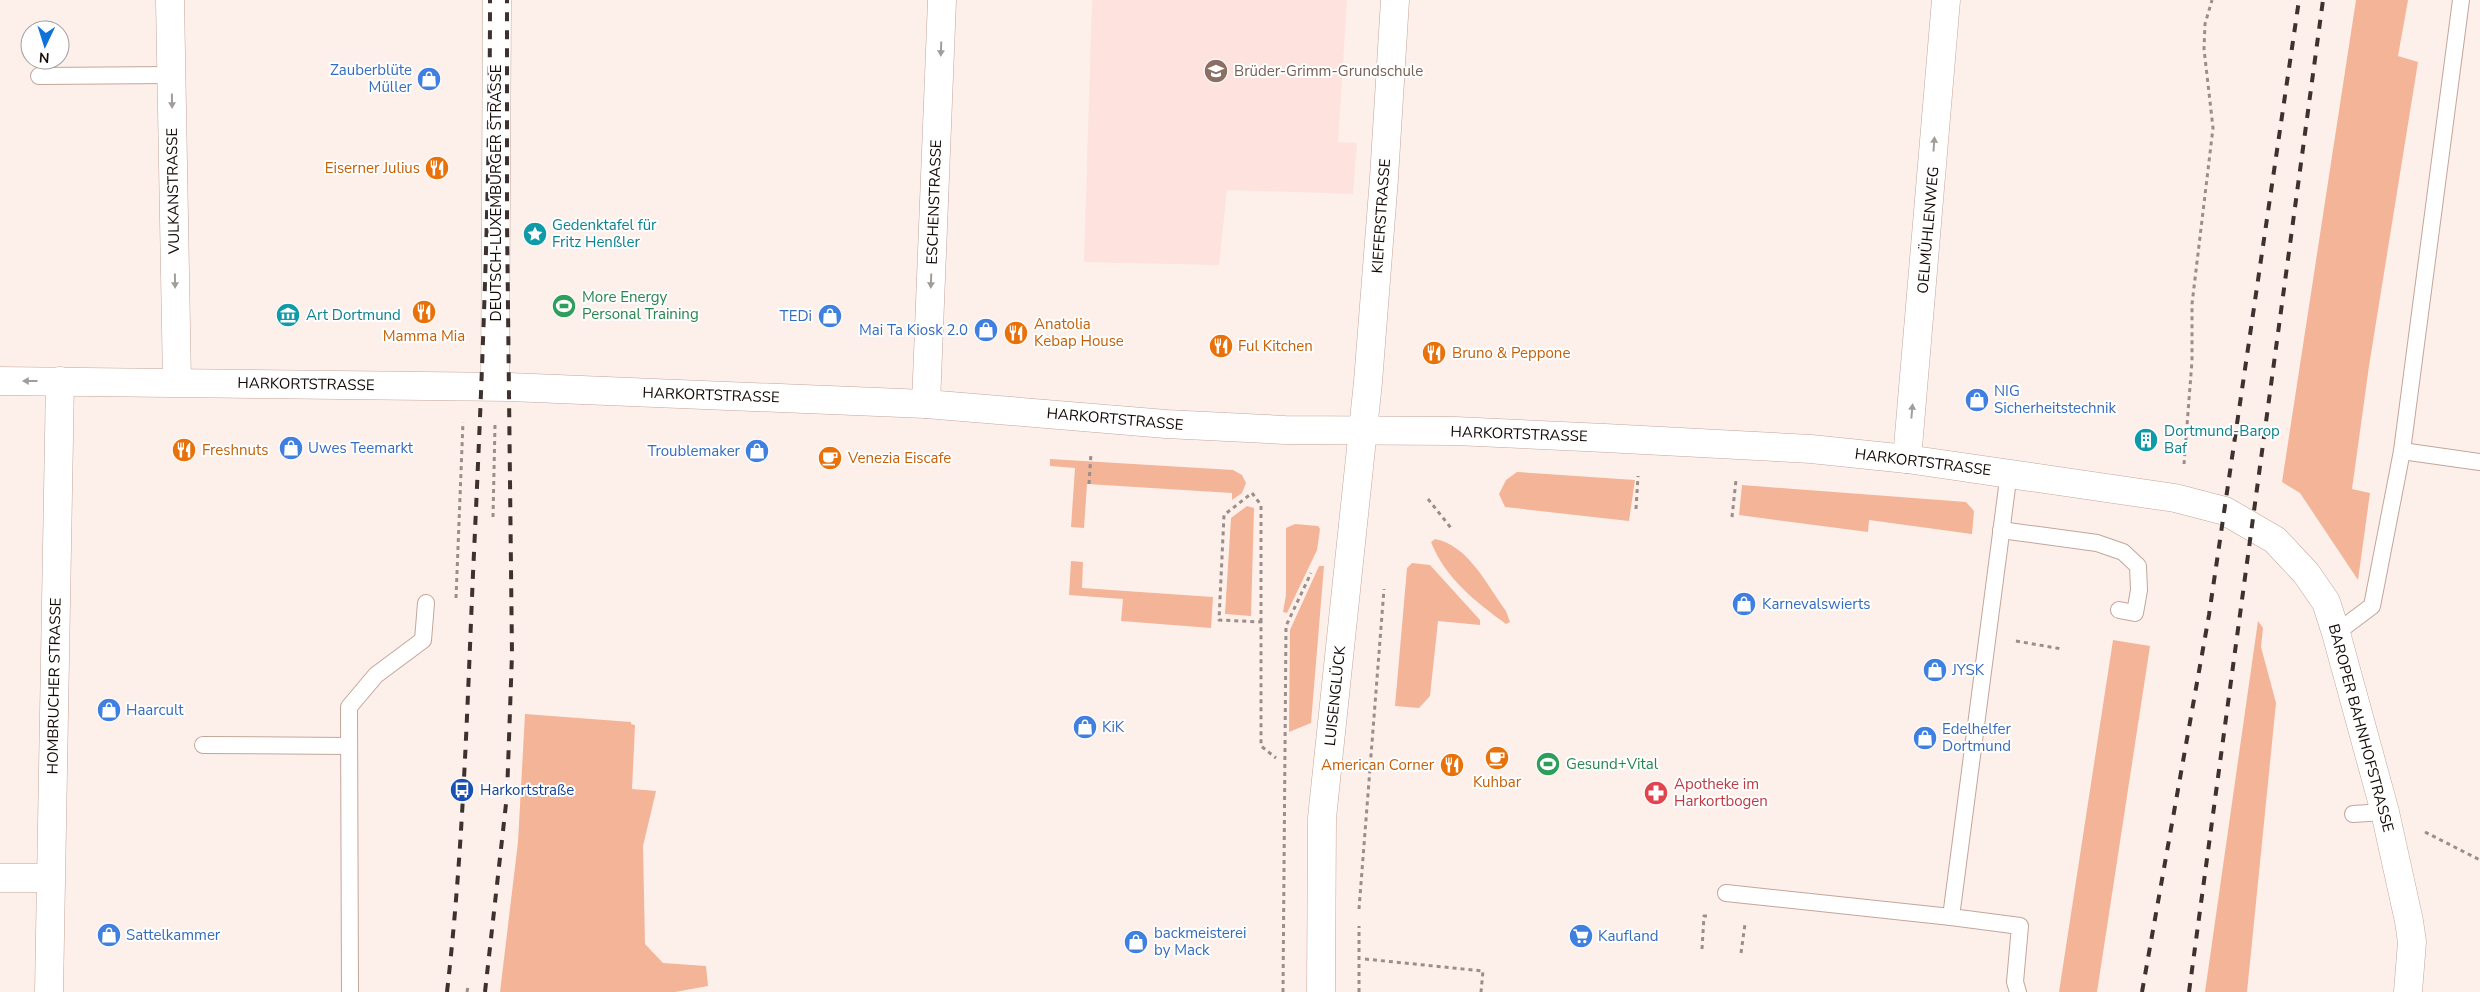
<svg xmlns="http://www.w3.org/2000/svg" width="2480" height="992" font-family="'Nunito Sans',sans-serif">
	<rect width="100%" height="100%" fill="#fdf0eb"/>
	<path fill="#fde2de" d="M1092,0h255l-9,142 19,1 -4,51 -126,-4 -8,75 -135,-3z"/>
	<g fill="#f3b498">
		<path d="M2356,0h52l-10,56 20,6 -49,304 -17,123 18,4 -12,87 -58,-87 -18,-11z"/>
		<path d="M1050,459l183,11 9,5 4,8 -4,10 -10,7v-7l-145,-9 -3,44 -13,-1 4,-59 -25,-2z"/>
		<path d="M1517,472l118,8 -6,41 -124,-14 -6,-13 7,-14z"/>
		<path d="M1742,485l224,17 8,9 -2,23 -103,-14 -1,12 -129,-17z"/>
		<path d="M1247,506l7,2 -3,108 -26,-2 6,-96z"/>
		<path d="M1295,524l23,2 2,3 -3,21 -30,63 -4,-1 3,-17v-67z"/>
		<path d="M1435,539c33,6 52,46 71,72l4,11 -4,2c-30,-22 -61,-46 -75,-82z"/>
		<path d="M1071,561l12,1 -1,26 131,9 -2,31 -90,-7 2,-22 -54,-4z"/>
		<path d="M1412,563l18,2 50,55v5l-42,-4 -8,75 -11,12 -24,-2 12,-138z"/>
		<path d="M1319,566h5l-13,157 -22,9 1,-102z"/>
		<path d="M2258,621l5,7 -2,19 15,56 -29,289h-42z"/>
		<path d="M2113,640l37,6 -53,346h-38z"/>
		<path d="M525,714l106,8v2l4,1 -3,64 24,2 -13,55 2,98 18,19 43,3 2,20 -33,6h-175l18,-150z"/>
	</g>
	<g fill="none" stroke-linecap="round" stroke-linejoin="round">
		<g stroke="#c3a699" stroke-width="18">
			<g id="lane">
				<path d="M39,76l132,-1"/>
				<path d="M2402,451l78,11"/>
				<path d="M2009,472l-58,445 69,9 -5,56 3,10"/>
				<path d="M2001,530l96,13 26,9 15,14 1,24 -4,23 -16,-3"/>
				<path d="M2336,633l36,-27 30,-155 59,-451"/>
				<path d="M203,745l146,1"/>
				<path d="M2353,814l32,-2"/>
				<path d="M1726,893l225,24"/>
				<path d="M350,992l-1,-285 27,-32 47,-35 3,-37"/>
			</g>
		</g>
		<g stroke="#c3a699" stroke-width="29">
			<g id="street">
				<path d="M170,0l7,382"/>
				<path d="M0,381l509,6 417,17 240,20 119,6 170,1 150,7 206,11 96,10 268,39 50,13 50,29 31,33 20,29 10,31 49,179 24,109 3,21 -4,50"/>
				<path d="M495,386l2,-386"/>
				<path d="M926,404l16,-404"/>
				<path d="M1907,459l39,-459"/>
				<path d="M0,878h50"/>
				<path d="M49,992l11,-611"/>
				<path d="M1321,992l1,-174 46,-436 16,-204 11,-178"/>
			</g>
		</g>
		<g stroke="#9a8e8a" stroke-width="3" stroke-dasharray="4 4" stroke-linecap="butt">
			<path d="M2184,464l8,-103v-57l21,-176 -9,-79 1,-25 7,-24"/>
			<path d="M1089,484l2,-31"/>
			<path d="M1428,499l23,29"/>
			<path d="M1636,509l2,-33"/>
			<path d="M493,517l2,-92"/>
			<path d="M1732,517l4,-37"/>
			<path d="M456,598l7,-176"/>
			<path d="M1261,622v-117l-9,-12 -28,22 -5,105 42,2v124l15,12"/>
			<path d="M2016,641l46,8"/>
			<path d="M2425,832l55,28"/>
			<path d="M1359,909l25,-320"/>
			<path d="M1702,949l2,-33h5"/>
			<path d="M1741,953l4,-29"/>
			<path d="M1365,959l118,12 -2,21"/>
			<path d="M467,992l1,-5"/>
			<path d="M1283,992l3,-366 25,-53"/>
			<path d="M1359,992v-66"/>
		</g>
		<use href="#lane" stroke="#fff" stroke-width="16"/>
		<use href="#street" stroke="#fff" stroke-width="28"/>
		<g stroke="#3d322f" stroke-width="4" stroke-dasharray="9 9" stroke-linecap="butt">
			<path d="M447,992c16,-139 20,-279 26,-418 9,-192 17,-383 17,-574"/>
			<path d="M485,992l22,-197 5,-141 -5,-433v-221"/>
			<path d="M2142,992l67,-377 90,-615"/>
			<path d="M2189,992l134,-992"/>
		</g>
	</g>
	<defs><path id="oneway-solid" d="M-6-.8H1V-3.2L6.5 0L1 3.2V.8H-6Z" transform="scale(1.25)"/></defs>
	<g fill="#a19d9b">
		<use href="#oneway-solid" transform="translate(941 49) rotate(92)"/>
		<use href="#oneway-solid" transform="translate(172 101) rotate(89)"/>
		<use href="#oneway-solid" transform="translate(1934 144) rotate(-86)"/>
		<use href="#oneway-solid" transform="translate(175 281) rotate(89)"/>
		<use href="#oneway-solid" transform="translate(931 281) rotate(92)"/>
		<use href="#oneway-solid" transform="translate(30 381) rotate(-180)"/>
		<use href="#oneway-solid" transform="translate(1912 411) rotate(-85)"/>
	</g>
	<defs>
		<g id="school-disc" transform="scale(1.25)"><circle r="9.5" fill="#8d6e63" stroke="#fff"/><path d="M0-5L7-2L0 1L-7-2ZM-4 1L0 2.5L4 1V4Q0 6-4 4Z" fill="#fff"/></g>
		<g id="shop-disc" transform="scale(1.25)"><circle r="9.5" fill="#3f7fe0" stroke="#fff"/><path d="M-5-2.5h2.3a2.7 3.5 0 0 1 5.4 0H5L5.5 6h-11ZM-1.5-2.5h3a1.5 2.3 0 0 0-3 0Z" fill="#fff"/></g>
		<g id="restaurant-disc" transform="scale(1.25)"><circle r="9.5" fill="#e8710a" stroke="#fff"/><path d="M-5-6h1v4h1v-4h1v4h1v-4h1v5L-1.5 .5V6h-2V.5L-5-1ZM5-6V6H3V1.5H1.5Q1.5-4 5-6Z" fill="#fff"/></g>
		<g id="sight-disc" transform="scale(1.25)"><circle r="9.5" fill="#0f9aa8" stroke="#fff"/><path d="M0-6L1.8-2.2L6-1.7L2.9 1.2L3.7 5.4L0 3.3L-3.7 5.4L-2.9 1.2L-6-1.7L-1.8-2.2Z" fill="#fff"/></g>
		<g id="stadium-disc" transform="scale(1.25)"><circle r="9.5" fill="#2e9e5b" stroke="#fff"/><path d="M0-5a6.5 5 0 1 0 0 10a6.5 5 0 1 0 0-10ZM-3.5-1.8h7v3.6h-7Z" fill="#fff"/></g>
		<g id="museum-disc" transform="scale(1.25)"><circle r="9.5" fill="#0f9aa8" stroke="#fff"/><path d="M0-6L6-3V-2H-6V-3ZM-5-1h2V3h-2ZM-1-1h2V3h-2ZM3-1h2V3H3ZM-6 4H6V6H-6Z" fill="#fff"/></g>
		<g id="building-disc" transform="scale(1.25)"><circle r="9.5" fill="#0f9aa8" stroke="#fff"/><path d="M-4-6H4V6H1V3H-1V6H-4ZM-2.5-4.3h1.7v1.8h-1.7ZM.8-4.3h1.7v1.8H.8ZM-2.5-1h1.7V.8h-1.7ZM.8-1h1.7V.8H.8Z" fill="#fff"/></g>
		<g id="cafe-disc" transform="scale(1.25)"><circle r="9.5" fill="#e8710a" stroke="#fff"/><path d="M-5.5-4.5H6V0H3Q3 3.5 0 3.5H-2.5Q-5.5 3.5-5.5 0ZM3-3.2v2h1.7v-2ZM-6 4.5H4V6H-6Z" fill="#fff"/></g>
		<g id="bus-disc" transform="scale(1.25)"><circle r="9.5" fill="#1a4fb4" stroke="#fff"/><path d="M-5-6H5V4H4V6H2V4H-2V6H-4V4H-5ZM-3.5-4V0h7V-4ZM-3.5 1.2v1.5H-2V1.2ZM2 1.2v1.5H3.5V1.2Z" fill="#fff"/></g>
		<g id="pharmacy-disc" transform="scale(1.25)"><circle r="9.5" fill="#e0444e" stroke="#fff"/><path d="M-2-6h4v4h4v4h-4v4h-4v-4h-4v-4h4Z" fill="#fff"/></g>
		<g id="supermarket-disc" transform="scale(1.25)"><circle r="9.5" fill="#3f7fe0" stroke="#fff"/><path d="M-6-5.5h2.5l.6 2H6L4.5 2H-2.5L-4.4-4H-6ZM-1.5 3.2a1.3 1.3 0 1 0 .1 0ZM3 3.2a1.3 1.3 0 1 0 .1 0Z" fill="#fff"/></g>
	</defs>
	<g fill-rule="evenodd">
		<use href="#school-disc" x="1216" y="71"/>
		<use href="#shop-disc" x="429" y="79"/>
		<use href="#restaurant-disc" x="437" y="168"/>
		<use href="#sight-disc" x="535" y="234"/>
		<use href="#stadium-disc" x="564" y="306"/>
		<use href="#restaurant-disc" x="424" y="312"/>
		<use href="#museum-disc" x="288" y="315"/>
		<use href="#shop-disc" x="830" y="316"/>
		<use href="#shop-disc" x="986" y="330"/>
		<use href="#restaurant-disc" x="1016" y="333"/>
		<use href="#restaurant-disc" x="1221" y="346"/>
		<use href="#restaurant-disc" x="1434" y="353"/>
		<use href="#shop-disc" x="1977" y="400"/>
		<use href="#building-disc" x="2146" y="440"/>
		<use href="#shop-disc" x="291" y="448"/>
		<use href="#restaurant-disc" x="184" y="450"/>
		<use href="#shop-disc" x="757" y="451"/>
		<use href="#cafe-disc" x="830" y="458"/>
		<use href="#shop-disc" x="1744" y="604"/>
		<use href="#shop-disc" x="1935" y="670"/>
		<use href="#shop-disc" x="109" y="710"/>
		<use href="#shop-disc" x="1085" y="727"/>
		<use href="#shop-disc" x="1925" y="738"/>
		<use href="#cafe-disc" x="1497" y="758"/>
		<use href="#stadium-disc" x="1548" y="764"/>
		<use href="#restaurant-disc" x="1452" y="765"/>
		<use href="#bus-disc" x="462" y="790"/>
		<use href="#pharmacy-disc" x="1656" y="793"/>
		<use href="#shop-disc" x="109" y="935"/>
		<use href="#supermarket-disc" x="1581" y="936"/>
		<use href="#shop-disc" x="1136" y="942"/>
	</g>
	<g text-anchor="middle" stroke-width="4" stroke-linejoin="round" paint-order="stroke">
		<g font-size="15" fill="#366cbe" stroke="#fff" text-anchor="start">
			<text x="412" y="75" text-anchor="end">Zauberblüte<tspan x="412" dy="17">Müller</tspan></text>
			<text x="812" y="321" text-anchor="end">TEDi</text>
			<text x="968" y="335" text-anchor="end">Mai Ta Kiosk 2.0</text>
			<text x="1994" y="396">NIG<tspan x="1994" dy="17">Sicherheitstechnik</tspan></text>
			<text x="308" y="453">Uwes Teemarkt</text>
			<text x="740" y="456" text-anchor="end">Troublemaker</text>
			<text x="1762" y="609">Karnevalswierts</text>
			<text x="1952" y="675">JYSK</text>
			<text x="126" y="715">Haarcult</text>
			<text x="1102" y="732">KiK</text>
			<text x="1942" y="734">Edelhelfer<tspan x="1942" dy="17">Dortmund</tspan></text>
			<text x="1154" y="938">backmeisterei<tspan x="1154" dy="17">by Mack</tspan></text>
			<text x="126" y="940">Sattelkammer</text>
			<text x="1598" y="941">Kaufland</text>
		</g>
		<g font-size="15" fill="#785e54" stroke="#fff" text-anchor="start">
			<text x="1234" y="76">Brüder-Grimm-Grundschule</text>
		</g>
		<g font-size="15" fill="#c56008" stroke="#fff" text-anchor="start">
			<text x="420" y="173" text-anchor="end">Eiserner Julius</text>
			<text x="1034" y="329">Anatolia<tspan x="1034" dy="17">Kebap House</tspan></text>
			<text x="424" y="341" text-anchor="middle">Mamma Mia</text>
			<text x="1238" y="351">Ful Kitchen</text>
			<text x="1452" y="358">Bruno &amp; Peppone</text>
			<text x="202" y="455">Freshnuts</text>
			<text x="848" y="463">Venezia Eiscafe</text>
			<text x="1434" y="770" text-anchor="end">American Corner</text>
			<text x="1497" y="787" text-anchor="middle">Kuhbar</text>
		</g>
		<g font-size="15" fill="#130906" stroke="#fff">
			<text transform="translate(173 191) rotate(-91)" y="5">VULKANSTRASSE</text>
			<text transform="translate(496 193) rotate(-90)" y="5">DEUTSCH-LUXEMBURGER STRASSE</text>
			<text transform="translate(934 202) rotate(-88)" y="5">ESCHENSTRASSE</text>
			<text transform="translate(1381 216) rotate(-86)" y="5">KIEFERSTRASSE</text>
			<text transform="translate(1928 230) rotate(-85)" y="5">OELMÜHLENWEG</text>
			<text transform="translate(306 384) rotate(1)" y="5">HARKORTSTRASSE</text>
			<text transform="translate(711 395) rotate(2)" y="5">HARKORTSTRASSE</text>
			<text transform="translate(1115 419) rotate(5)" y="5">HARKORTSTRASSE</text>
			<text transform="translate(1519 434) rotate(2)" y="5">HARKORTSTRASSE</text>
			<text transform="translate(1923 462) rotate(7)" y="5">HARKORTSTRASSE</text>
			<text transform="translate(54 686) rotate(-89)" y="5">HOMBRUCHER STRASSE</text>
			<text transform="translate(1335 696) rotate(-84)" y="5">LUISENGLÜCK</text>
			<text transform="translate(2361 728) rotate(75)" y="5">BAROPER BAHNHOFSTRASSE</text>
		</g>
		<g font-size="15" fill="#0d838f" stroke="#fff" text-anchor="start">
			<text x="552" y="230">Gedenktafel für<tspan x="552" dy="17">Fritz Henßler</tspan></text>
			<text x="306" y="320">Art Dortmund</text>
			<text x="2164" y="436">Dortmund-Barop<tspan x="2164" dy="17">Baf</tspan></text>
		</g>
		<g font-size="15" fill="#27864d" stroke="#fff" text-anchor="start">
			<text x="582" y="302">More Energy<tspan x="582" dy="17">Personal Training</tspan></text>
			<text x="1566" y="769">Gesund+Vital</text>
		</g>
		<g font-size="15" fill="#be3a42" stroke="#fff" text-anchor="start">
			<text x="1674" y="789">Apotheke im<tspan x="1674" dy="17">Harkortbogen</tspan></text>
		</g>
		<g font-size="15" fill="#164399" stroke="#fff" text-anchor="start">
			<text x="480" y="795">Harkortstraße</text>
		</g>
	</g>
	<g transform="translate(45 45) rotate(184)"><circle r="24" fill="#ffffff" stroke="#a19d9b"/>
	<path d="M0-4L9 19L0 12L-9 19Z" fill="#0e72da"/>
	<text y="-8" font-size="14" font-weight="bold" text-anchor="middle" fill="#130906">N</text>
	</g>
</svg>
